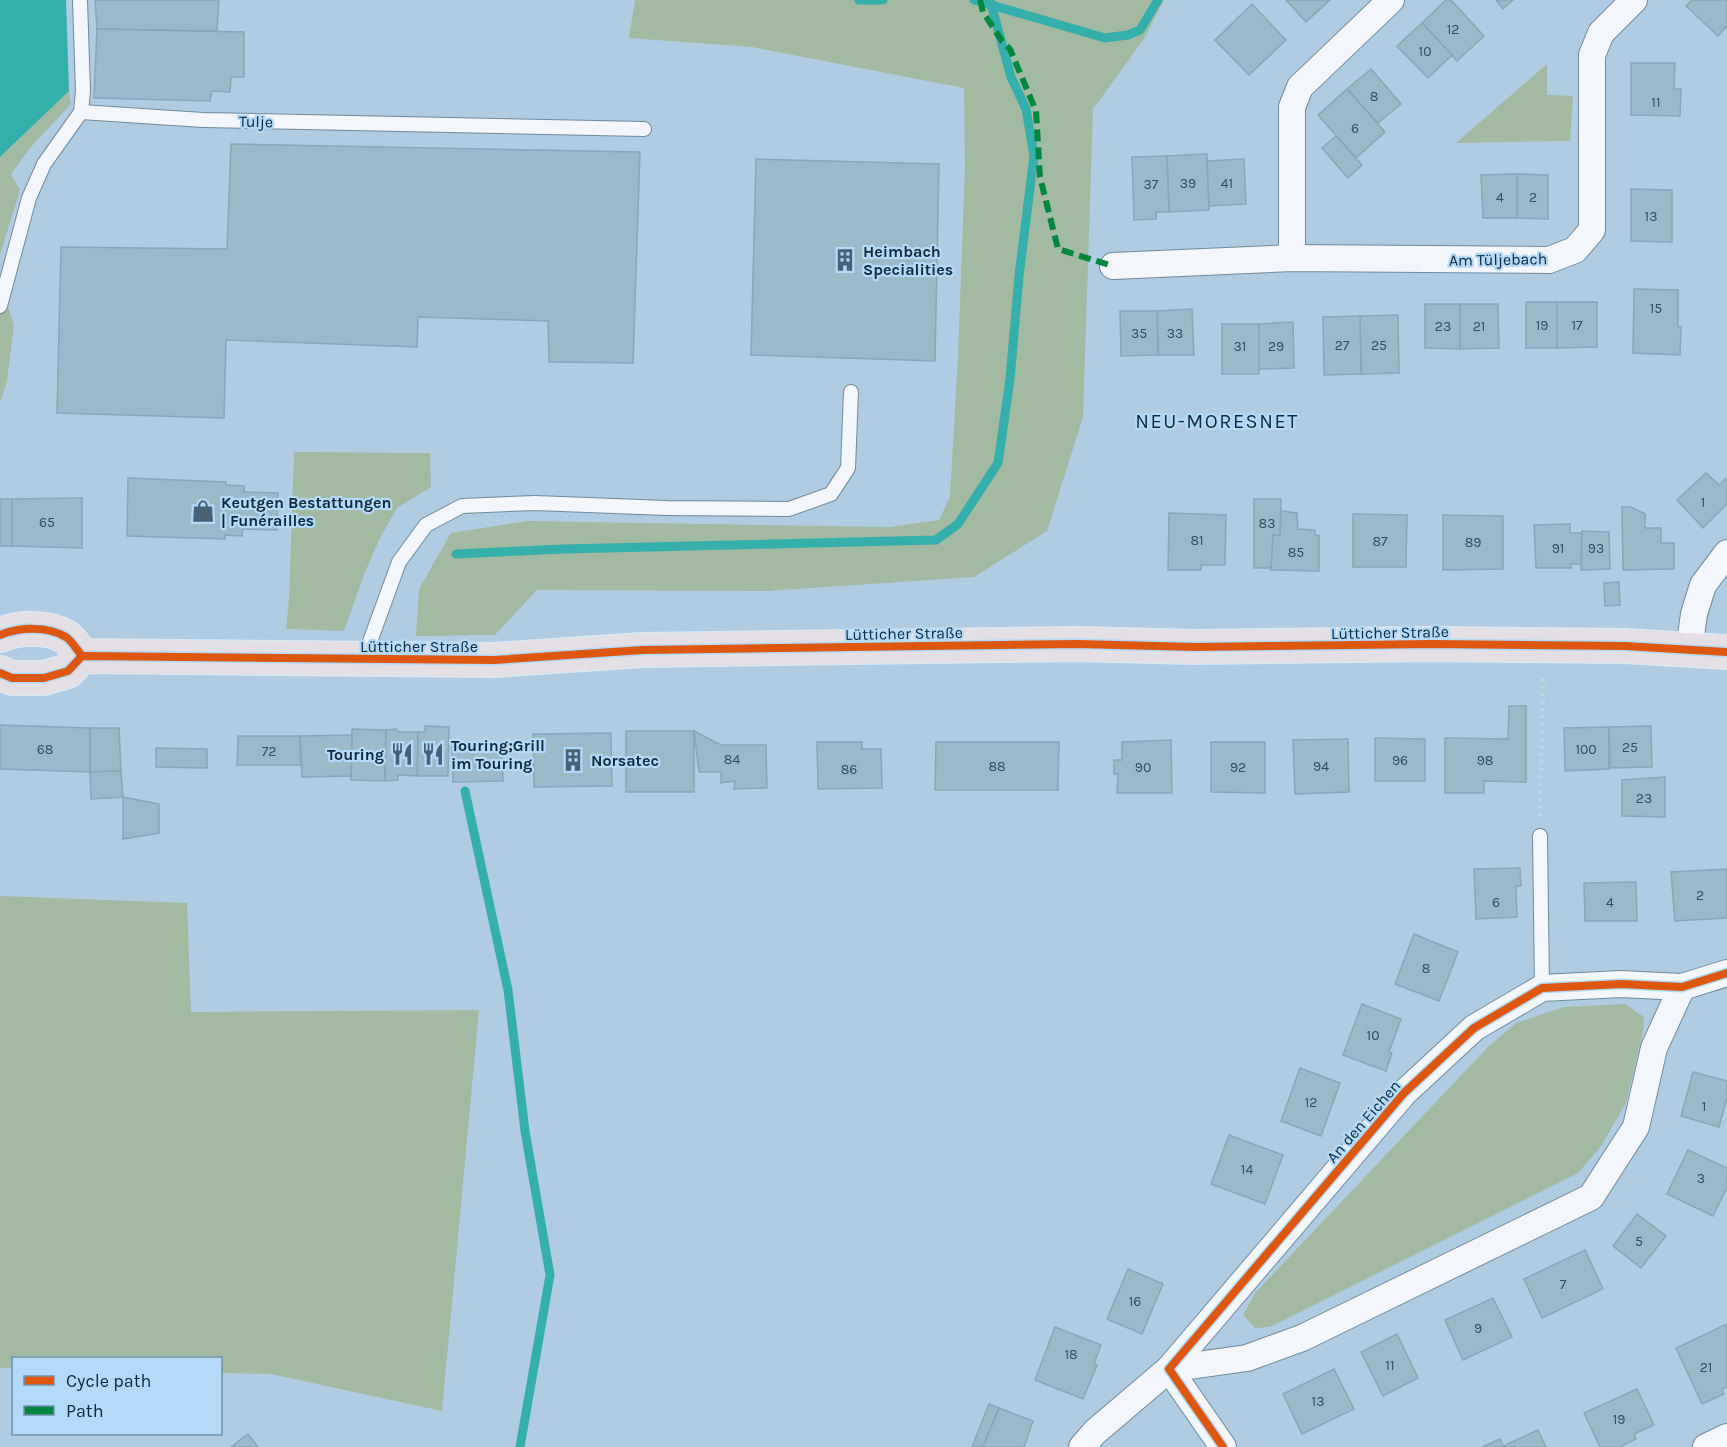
<svg xmlns="http://www.w3.org/2000/svg" width="1727" height="1447" font-family="Karla,sans-serif">
	<rect width="100%" height="100%" fill="#b0cce2"/>
	<g fill="#a2b9a2">
		<path d="M635,0h529l-20,39 -51,70 -10,308 -36,114 -73,46 -207,14 -230,-1 -42,45 -79,1 3,-47 32,-56 76,-12 362,6 50,-7 11,-23 8,-140 7,-190 -1,-79 -212,-41 -123,-9z"/>
		<path d="M1547,64v31l26,1 -3,45 -114,2z"/>
		<path d="M69,91l2,13 -41,44 -19,26 9,16 -20,65v-98z"/>
		<path d="M0,281l14,44 -7,56 -7,22z"/>
		<path d="M294,452l136,1 1,34 -34,21 -16,28 -16,36 -21,59 -58,-2 3,-29z"/>
		<path d="M0,896l187,7 4,109 288,-2 -37,401 -171,-37 -50,-1 -1,-15h-206l-1,10h-13z"/>
		<path d="M1625,1004l19,13 -1,15 -17,71 -25,43 -23,27 -308,154 -15,1 -12,-13 13,-23 233,-246 27,-23 48,-16z"/>
	</g>
	<path fill="#35afab" d="M0,0h66l3,91 -69,66z"/>
	<g fill="none" stroke-linecap="round" stroke-linejoin="round">
		<g stroke="#35afab" stroke-width="9">
			<path d="M859,0h24"/>
			<path d="M974,0l131,38 23,-3 12,-5 18,-30"/>
			<path d="M456,554l108,-5 372,-9 22,-16 40,-61 12,-84 9,-103 15,-120 -8,-47 -15,-32 -21,-77"/>
			<path d="M465,791l43,199 17,141 25,144 -30,172"/>
		</g>
	</g>
	<g fill="#9ab9c9" stroke="#88a7b7" stroke-width="1.5">
		<path d="M95,0h124l-2,31 -120,-2z"/>
		<path d="M1286,0h44l-24,22z"/>
		<path d="M1446,0h5l33,36 -27,25 -35,-38z"/>
		<path d="M1496,0h17l-10,9z"/>
		<path d="M1692,0h35v26l-9,10 -32,-30z"/>
		<path d="M1252,4l34,36 -37,35 -34,-35z"/>
		<path d="M1422,23l30,32 -24,23 -31,-32z"/>
		<path d="M97,29l147,3v45h-13l-1,15 -18,-1 -2,10 -116,-3z"/>
		<path d="M1631,63h44l-1,26h7l-1,27 -49,-1z"/>
		<path d="M1371,69l30,35 -23,19 -31,-34z"/>
		<path d="M1347,89l38,43 -29,26 -38,-43z"/>
		<path d="M1336,136l26,29 -14,13 -26,-30z"/>
		<path d="M231,144l409,8 -7,211 -84,-1 -1,-41 -130,-4 -1,30 -191,-7 -2,78 -167,-5 4,-166 166,2z"/>
		<path d="M1207,154l2,56 -40,2 -2,-56z"/>
		<path d="M1167,156l2,56h-13v7l-22,1 -2,-63z"/>
		<path d="M756,159l183,5 -4,197 -184,-6z"/>
		<path d="M1244,159l2,45 -37,2 -2,-45z"/>
		<path d="M1517,174l31,1v44l-31,-1z"/>
		<path d="M1517,174v44h-34l-2,-43z"/>
		<path d="M1631,189l41,1v52l-41,-1z"/>
		<path d="M1634,289l44,1v37h3l-1,28 -47,-2z"/>
		<rect x="1526" y="302" width="31" height="46"/>
		<path d="M1557,302h40v45l-40,1z"/>
		<path d="M1425,304h35v45l-35,-1z"/>
		<path d="M1460,304h38l1,44 -39,1z"/>
		<path d="M1192,309l2,46h-36l-1,-44z"/>
		<path d="M1120,311h37l1,44 -37,1z"/>
		<path d="M1398,315l1,58 -38,1 -1,-58z"/>
		<path d="M1360,316l1,58 -37,1 -1,-58z"/>
		<path d="M1293,322l1,46 -35,1v-45z"/>
		<rect x="1222" y="324" width="37" height="50"/>
		<path d="M1706,473l13,12 6,-6 2,2v23l-24,24 -26,-28z"/>
		<path d="M128,478l98,4v3l18,1v6l34,1 -1,37 -34,-1 -1,7 -17,-1v4l-98,-3z"/>
		<path d="M82,498v50l-70,-2v-47z"/>
		<rect x="0" y="499" width="12" height="47"/>
		<path d="M1254,499h27l-1,36h-7v33h-19z"/>
		<path d="M1622,507h9l14,7v14h16v15h13v26l-51,1z"/>
		<path d="M1281,511l16,2 1,16 17,1v6l4,-1v36l-48,-1 2,-35h7z"/>
		<path d="M1169,513l57,2 -1,50h-24v5h-33z"/>
		<path d="M1353,514l54,1 -1,52h-53z"/>
		<path d="M1443,515l60,1v53l-60,1z"/>
		<path d="M1570,524v9h12l-1,31h-10v4h-35l-2,-43z"/>
		<path d="M1582,531l27,1 1,37 -29,1z"/>
		<path d="M1619,582l1,23 -15,1 -1,-23z"/>
		<path d="M1509,706h17v76l-42,-1v12h-39v-55l63,1z"/>
		<path d="M0,725l90,3v44l-90,-3z"/>
		<path d="M425,726l24,1 -1,49h-31l1,-44h7z"/>
		<path d="M1651,726l1,41 -42,1 -1,-41z"/>
		<path d="M1609,727v42l-44,2 -1,-43z"/>
		<path d="M90,728h29l2,43 -31,1z"/>
		<path d="M352,729l34,1 -1,51 -34,-1z"/>
		<path d="M396,729l3,3h19l-1,44 -19,-1v5l-13,1 1,-51z"/>
		<rect x="626" y="731" width="68" height="61"/>
		<path d="M694,731l27,14h45l1,43 -33,1 1,-8 -14,2v-11h-22z"/>
		<path d="M611,733l1,53 -78,1 -1,-53z"/>
		<path d="M352,735l-1,41 -49,1 -2,-41z"/>
		<path d="M238,736h62l1,29h-64z"/>
		<path d="M1375,738l50,1v42h-50z"/>
		<path d="M1348,739l1,53 -54,2 -2,-54z"/>
		<path d="M1171,740l1,53h-55l1,-19h-4v-14h8v-18z"/>
		<path d="M817,742h45v7h19l1,39 -64,1z"/>
		<path d="M936,742h123l-1,48h-123z"/>
		<path d="M1211,742h54v51l-54,-1z"/>
		<path d="M452,747h50l1,34 -50,1z"/>
		<path d="M156,748l51,1v19l-51,-1z"/>
		<path d="M121,771l2,26 -32,2 -1,-27z"/>
		<path d="M1665,777v40l-43,-1v-36z"/>
		<path d="M123,797l36,7v29l-36,6z"/>
		<path d="M1520,868l1,18h-5l1,31 -41,2 -2,-50z"/>
		<path d="M1727,869v49l-52,3 -4,-49z"/>
		<path d="M1636,882l1,39h-52l-1,-38z"/>
		<path d="M1414,934l44,18 -19,49 -44,-17z"/>
		<path d="M1362,1004l39,15 -12,33 3,1 -6,18 -43,-16z"/>
		<path d="M1300,1068l40,15 -19,53 -40,-15z"/>
		<path d="M1693,1072l34,9v16l-8,30 -38,-11z"/>
		<path d="M1229,1135l54,20 -18,49 -54,-20z"/>
		<path d="M1688,1150l39,18v19l-14,29 -46,-22z"/>
		<path d="M1637,1214l29,22 -25,32 -28,-22z"/>
		<path d="M1585,1250l18,39 -61,29 -18,-39z"/>
		<path d="M1128,1269l35,15 -21,50 -35,-15z"/>
		<path d="M1493,1298l19,39 -49,23 -18,-40z"/>
		<path d="M1727,1324v63l-5,2 2,5 -22,10 -26,-56z"/>
		<path d="M1055,1327l46,18 -7,19 3,1 -14,34 -48,-19z"/>
		<path d="M1397,1334l21,44 -35,18 -22,-44z"/>
		<path d="M1334,1369l20,40 -52,25 -19,-40z"/>
		<path d="M1637,1389l17,36 -20,9 2,5 -16,8h-20l-16,-34z"/>
		<path d="M989,1404l10,4 -16,39h-11z"/>
		<path d="M999,1408l34,13 -9,26h-41z"/>
		<path d="M1538,1430l8,17h-64l18,-8 3,7z"/>
		<path d="M248,1434l10,13h-27z"/>
	</g>
	<g fill="none" stroke-linecap="round" stroke-linejoin="round">
		<g stroke="#708a9c" stroke-width="16">
			<g id="lane">
				<path d="M81,112l122,8 441,9"/>
				<path d="M0,306l29,-108 15,-34 37,-52 2,-21 -3,-91"/>
				<path d="M364,658l35,-96 27,-37 36,-19 73,-3 131,5 123,1 42,-15 17,-26 3,-76"/>
				<path d="M1540,836l2,152"/>
			</g>
		</g>
		<g stroke="#708a9c" stroke-width="28">
			<g id="street">
				<path d="M1292,258v-151l8,-20 91,-87"/>
				<path d="M1113,266l179,-8 257,2 26,-10 17,-20v-175l9,-22 33,-33"/>
				<path d="M1689,650l5,-36 9,-29 24,-32"/>
				<path d="M1082,1447l13,-15 74,-63 78,-11 55,-20 289,-141 45,-70 18,-79 28,-61"/>
				<path d="M1223,1447l-54,-78 235,-276 70,-65 68,-40 79,-4 61,3 45,-14"/>
				<path d="M1706,1447l21,-10"/>
			</g>
		</g>
		<g stroke="#dbe8f2" stroke-width="36">
			<g id="primary">
				<path d="M0,635c20,-8 47,-9 66,2 6,4 11,13 16,19"/>
				<path d="M0,673l12,5h32l24,-7 14,-15 412,4 149,-10 435,-6 117,3 236,-3 194,2 102,6"/>
			</g>
		</g>
		<path stroke="#c9d2da" stroke-width="4" stroke-dasharray="3 4.5" stroke-linecap="butt" d="M1540,816l3,-140"/>
		<use href="#lane" stroke="#f3f7fb" stroke-width="14"/>
		<use href="#street" stroke="#f3f7fb" stroke-width="26"/>
		<use href="#primary" stroke="#e3dfe5" stroke-width="33"/>
		<path stroke="#00873e" stroke-width="6" stroke-dasharray="12 6" stroke-linecap="butt" d="M980,0l3,12 19,29 8,8 26,62 4,66 18,72 55,17"/>
		<g stroke="#b3daf9" stroke-width="11">
			<g id="cycleway">
				<path d="M0,635c20,-8 47,-9 66,2 6,4 11,13 16,19"/>
				<path d="M0,673l12,5h32l24,-7 14,-15 412,4 149,-10 435,-6 117,3 236,-3 194,2 102,6"/>
				<path d="M1223,1447l-54,-78 235,-276 70,-65 68,-40 79,-4 61,3 45,-14"/>
			</g>
		</g>
		<use href="#cycleway" stroke="#dd570e" stroke-width="8"/>
	</g>
	<defs>
		<g id="building-bare" transform="scale(1.8)"><path d="M-4-6H4V6H1V3H-1V6H-4ZM-2.5-4.3h1.7v1.8h-1.7ZM.8-4.3h1.7v1.8H.8ZM-2.5-1h1.7V.8h-1.7ZM.8-1h1.7V.8H.8Z" fill="#476277" stroke="#b3daf9" stroke-width="2.5" paint-order="stroke"/></g>
		<g id="shop-bare" transform="scale(1.8)"><path d="M-5-2.5h2.3a2.7 3.5 0 0 1 5.4 0H5L5.5 6h-11ZM-1.5-2.5h3a1.5 2.3 0 0 0-3 0Z" fill="#476277" stroke="#b3daf9" stroke-width="2.5" paint-order="stroke"/></g>
		<g id="restaurant-bare" transform="scale(1.8)"><path d="M-5-6h1v4h1v-4h1v4h1v-4h1v5L-1.5 .5V6h-2V.5L-5-1ZM5-6V6H3V1.5H1.5Q1.5-4 5-6Z" fill="#476277" stroke="#b3daf9" stroke-width="2.5" paint-order="stroke"/></g>
	</defs>
	<g fill-rule="evenodd">
		<use href="#building-bare" x="845" y="260"/>
		<use href="#shop-bare" x="203" y="511"/>
		<use href="#restaurant-bare" x="402" y="754"/>
		<use href="#restaurant-bare" x="433" y="754"/>
		<use href="#building-bare" x="573" y="760"/>
	</g>
	<g text-anchor="middle" stroke-width="4.5" stroke-linejoin="round" paint-order="stroke">
		<g font-size="14" fill="#314d60">
			<text x="1453" y="34">12</text>
			<text x="1425" y="56">10</text>
			<text x="1374" y="101">8</text>
			<text x="1656" y="107">11</text>
			<text x="1355" y="133">6</text>
			<text x="1188" y="188">39</text>
			<text x="1227" y="188">41</text>
			<text x="1151" y="189">37</text>
			<text x="1500" y="202">4</text>
			<text x="1533" y="202">2</text>
			<text x="1651" y="221">13</text>
			<text x="1656" y="313">15</text>
			<text x="1542" y="330">19</text>
			<text x="1577" y="330">17</text>
			<text x="1443" y="331">23</text>
			<text x="1479" y="331">21</text>
			<text x="1139" y="338">35</text>
			<text x="1175" y="338">33</text>
			<text x="1342" y="350">27</text>
			<text x="1379" y="350">25</text>
			<text x="1240" y="351">31</text>
			<text x="1276" y="351">29</text>
			<text x="1703" y="507">1</text>
			<text x="47" y="527">65</text>
			<text x="1267" y="528">83</text>
			<text x="1197" y="545">81</text>
			<text x="1380" y="546">87</text>
			<text x="1473" y="547">89</text>
			<text x="1558" y="553">91</text>
			<text x="1596" y="553">93</text>
			<text x="1296" y="557">85</text>
			<text x="1630" y="752">25</text>
			<text x="45" y="754">68</text>
			<text x="1586" y="754">100</text>
			<text x="269" y="756">72</text>
			<text x="732" y="764">84</text>
			<text x="1400" y="765">96</text>
			<text x="1485" y="765">98</text>
			<text x="997" y="771">88</text>
			<text x="1321" y="771">94</text>
			<text x="1143" y="772">90</text>
			<text x="1238" y="772">92</text>
			<text x="849" y="774">86</text>
			<text x="1644" y="803">23</text>
			<text x="1700" y="900">2</text>
			<text x="1496" y="907">6</text>
			<text x="1610" y="907">4</text>
			<text x="1426" y="973">8</text>
			<text x="1373" y="1040">10</text>
			<text x="1311" y="1107">12</text>
			<text x="1704" y="1111">1</text>
			<text x="1247" y="1174">14</text>
			<text x="1701" y="1183">3</text>
			<text x="1639" y="1246">5</text>
			<text x="1563" y="1289">7</text>
			<text x="1135" y="1306">16</text>
			<text x="1478" y="1333">9</text>
			<text x="1071" y="1359">18</text>
			<text x="1390" y="1370">11</text>
			<text x="1706" y="1372">21</text>
			<text x="1318" y="1406">13</text>
			<text x="1619" y="1424">19</text>
		</g>
		<g font-size="16" fill="#0e293d" stroke="#b3daf9">
			<text transform="translate(256 121) rotate(1)" y="6">Tulje</text>
			<text transform="translate(1498 259) rotate(-1)" y="6">Am Tüljebach</text>
			<text transform="translate(1390 632) rotate(-1)" y="6">Lütticher Straße</text>
			<text transform="translate(904 633) rotate(-1)" y="6">Lütticher Straße</text>
			<text x="419" y="652">Lütticher Straße</text>
			<text transform="translate(1363 1121) rotate(-49)" y="6">An den Eichen</text>
		</g>
		<g font-size="16" font-weight="bold" fill="#0e293d" stroke="#b3daf9" text-anchor="start">
			<text x="863" y="257">Heimbach<tspan x="863" dy="18">Specialities</tspan></text>
			<text x="221" y="508">Keutgen Bestattungen<tspan x="221" dy="18">| Funérailles</tspan></text>
			<text x="451" y="751">Touring;Grill<tspan x="451" dy="18">im Touring</tspan></text>
			<text x="384" y="760" text-anchor="end">Touring</text>
			<text x="591" y="766">Norsatec</text>
		</g>
		<g font-size="20" letter-spacing="1.5" fill="#0e293d" stroke="#b3daf9">
			<text x="1217" y="428">NEU-MORESNET</text>
		</g>
	</g>
	<rect x="12" y="1357" width="210" height="78" fill="#b3daf9" stroke="#7193ae" stroke-width="1.5"/>
	<rect x="24" y="1376" width="30" height="9" fill="#dd570e" stroke="#7193ae" stroke-width="1.5"/>
	<text x="66" y="1387" font-size="18" fill="#0e293d">Cycle path</text>
	<rect x="24" y="1406" width="30" height="9" fill="#00873e" stroke="#7193ae" stroke-width="1.5"/>
	<text x="66" y="1417" font-size="18" fill="#0e293d">Path</text>
</svg>
